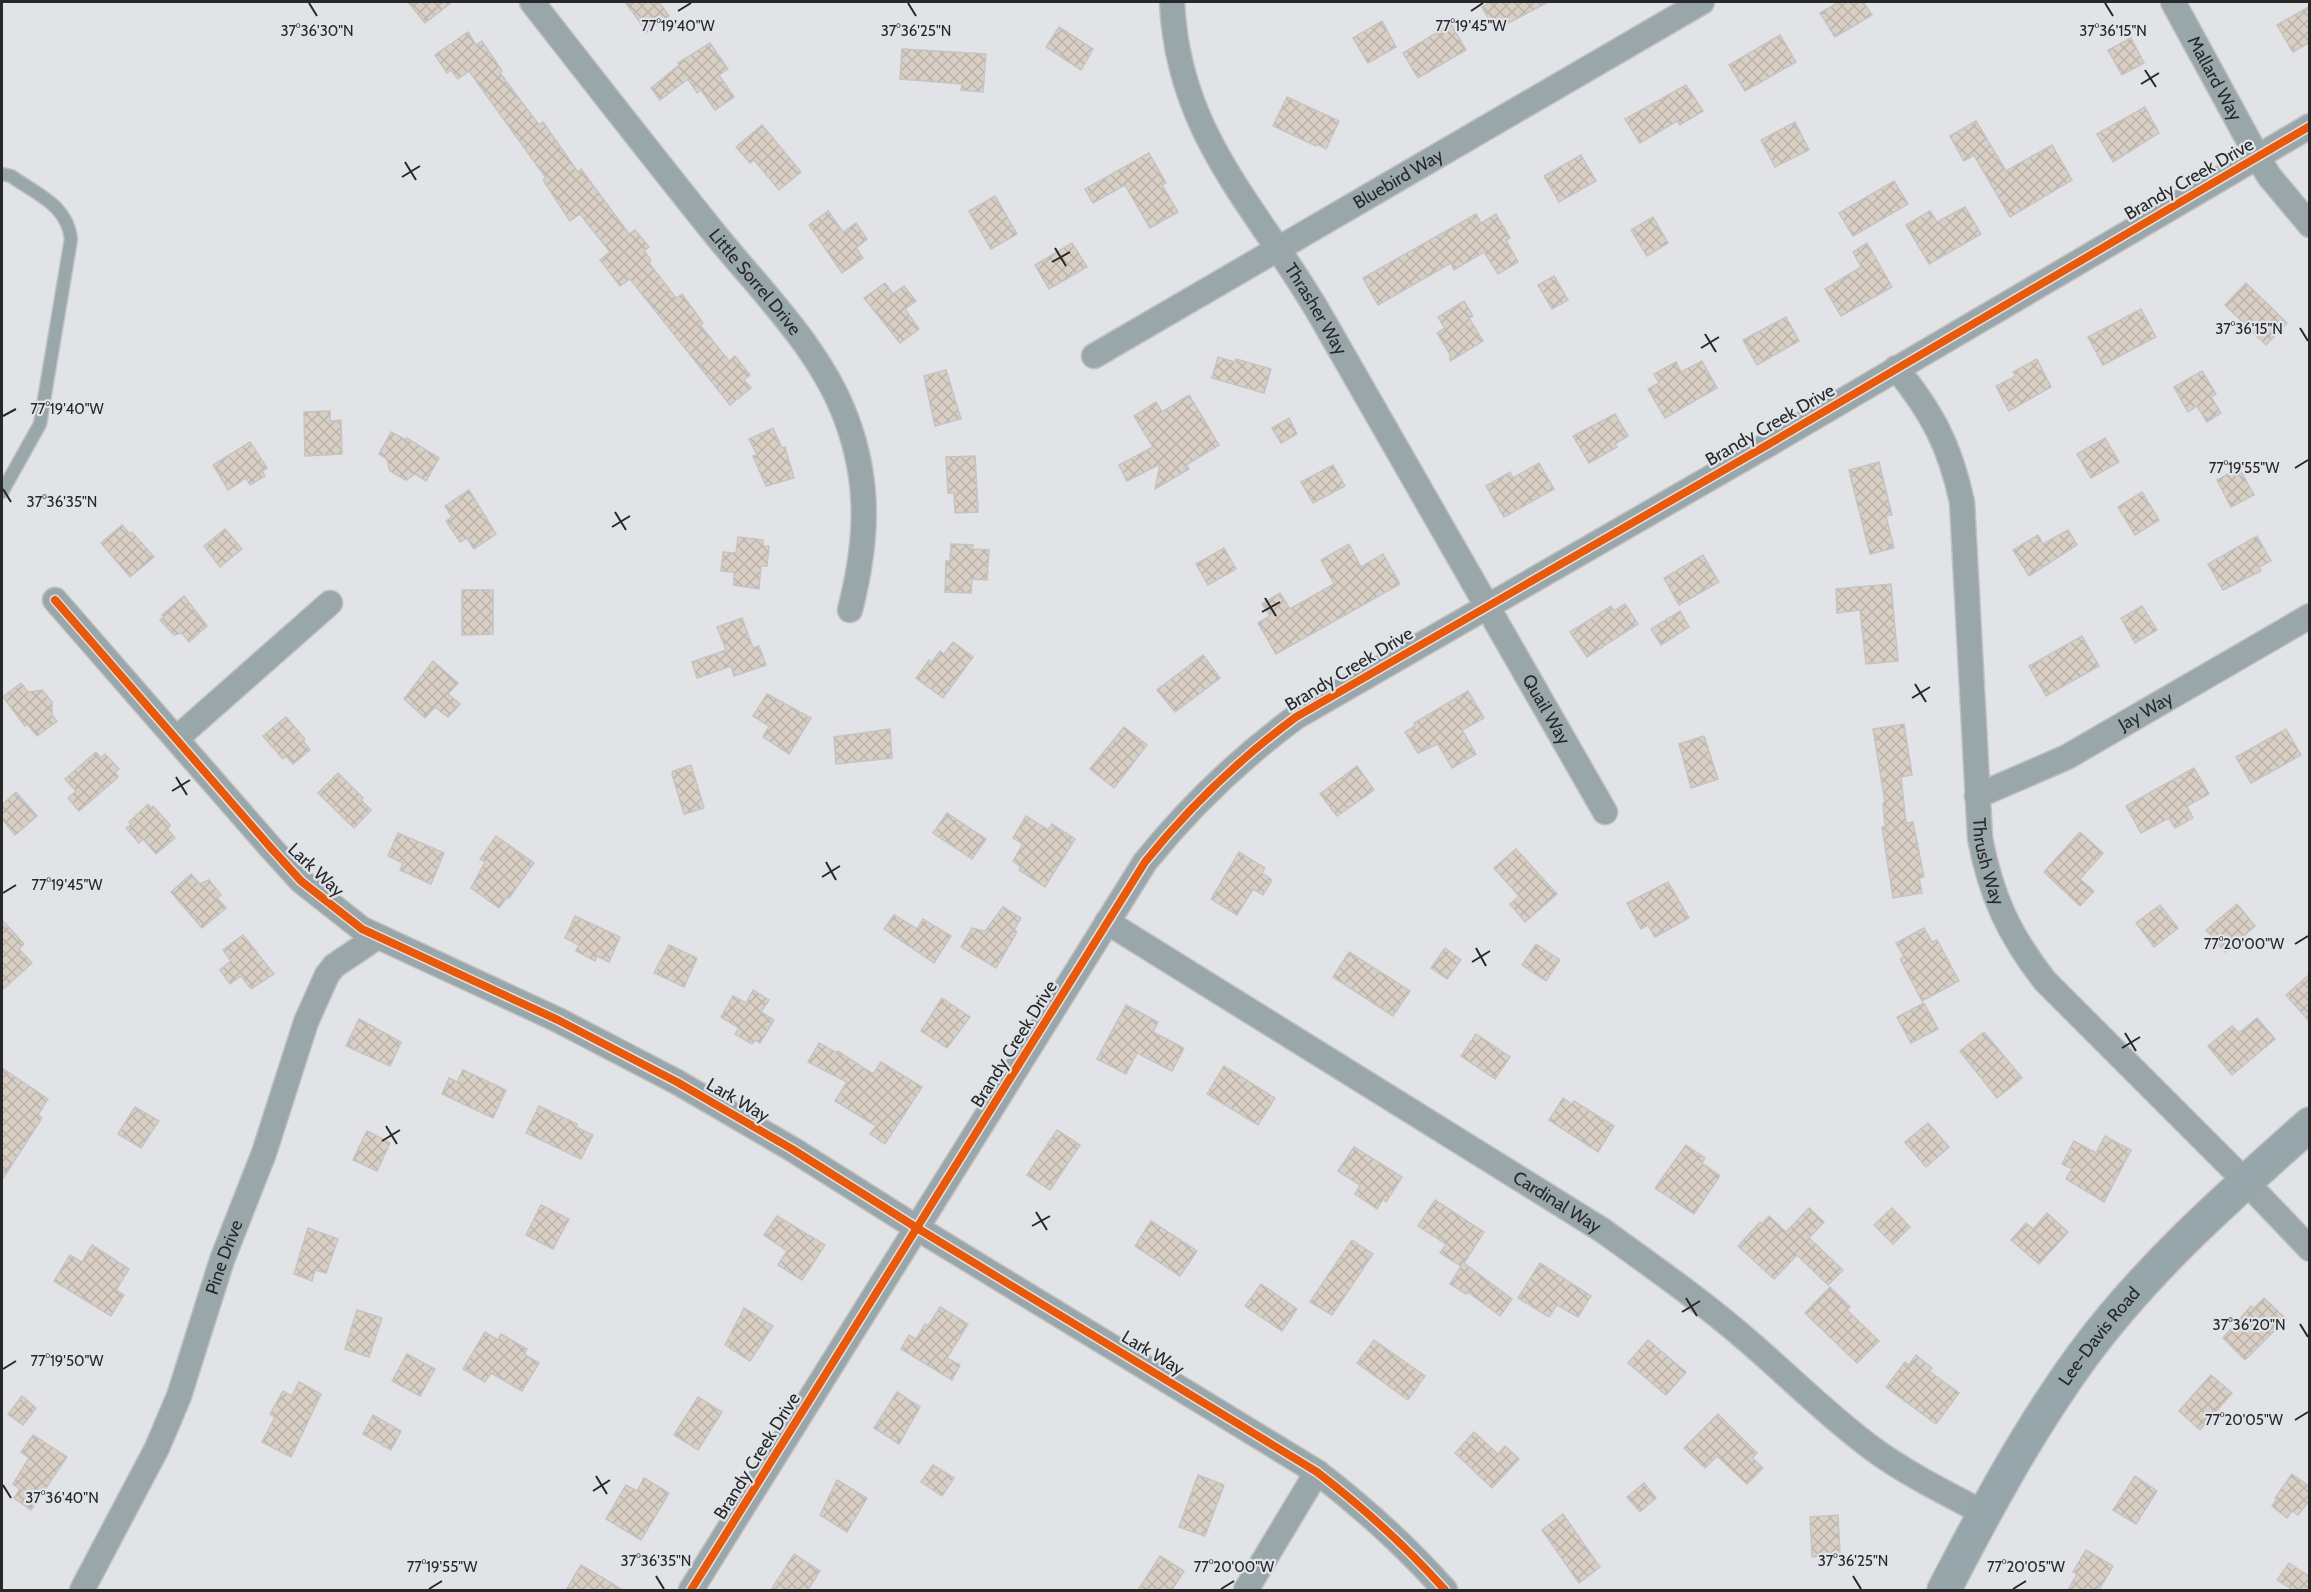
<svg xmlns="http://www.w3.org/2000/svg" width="2311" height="1592" font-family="Cabin,sans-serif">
	<defs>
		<pattern id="building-cross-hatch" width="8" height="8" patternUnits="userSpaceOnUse" patternTransform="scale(1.5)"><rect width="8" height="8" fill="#dacfc5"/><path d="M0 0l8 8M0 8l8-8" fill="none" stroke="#bbb2a9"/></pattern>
	</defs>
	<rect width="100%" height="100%" fill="#e1e3e6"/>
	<g fill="url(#building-cross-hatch)" stroke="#c3c4c4" stroke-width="1.5">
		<path d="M408,2h44l-27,21z"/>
		<path d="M625,2h34l10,14 -22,16z"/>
		<path d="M1491,2h57l-53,28 -13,-23z"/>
		<path d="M1839,2h24l9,13 -37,22 -15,-24z"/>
		<path d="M2310,6v36l-17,10 -16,-27z"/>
		<path d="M1382,21l14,26 -28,16 -15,-25z"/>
		<path d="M1451,24l15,26 -48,28 -15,-25z"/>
		<path d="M1059,27l34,22 -12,21 -35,-23z"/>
		<path d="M468,32l8,13 6,-4 20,30 -2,2 39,52 4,-3 35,50 3,-3 48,65 6,-4 14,17 -5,4 7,9 -2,3 27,35 6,-4 21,29 -3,2 29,36 6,-5 15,19 -6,5 7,8 -21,17 -100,-126 -10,7 -20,-26 10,-8 -30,-38 -10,7 -27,-41 3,-2 -77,-107 -11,8 -7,-9 -4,3 -12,-18z"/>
		<path d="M1780,35l16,27 -51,29 -16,-26z"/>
		<path d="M2131,38l13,25 -22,12 -14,-25z"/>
		<path d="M710,43l18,26 -9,6 15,22 -19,13 -14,-20 -4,3 -9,-14 -28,21 -9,-12 28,-23 -1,-2z"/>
		<path d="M902,49l84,5 -3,38 -22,-2 1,-6 -62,-5z"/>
		<path d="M1686,85l17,26 -23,14 -3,-4 -37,22 -15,-24z"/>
		<path d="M1287,97l52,24 -13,28 -9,-5 -1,2 -43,-20z"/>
		<path d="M2145,107l14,26 -46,29 -16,-28z"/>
		<path d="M1976,121l30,50 46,-26 20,35 -62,37 -36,-62 -10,6 -14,-25z"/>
		<path d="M1795,122l14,28 -34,17 -14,-27z"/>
		<path d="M762,125l39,47 -22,18 -25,-30 -4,3 -14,-16z"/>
		<path d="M1149,153l17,30 -4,2 16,27 -28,16 -25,-43 -32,18 -8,-14z"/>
		<path d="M1581,155l15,26 -37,21 -15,-26z"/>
		<path d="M1894,181l14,23 -55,32 -14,-23z"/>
		<path d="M995,196l22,38 -26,15 -22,-38z"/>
		<path d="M1965,207l16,27 -52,30 -23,-39 24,-14 7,11z"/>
		<path d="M828,211l15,21 13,-9 11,16 -11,9 7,10 -21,15 -33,-48z"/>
		<path d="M1476,214l5,9 15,-9 14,24 -4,2 12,22 -20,12 -14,-22 -30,18 -3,-7 -73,42 -15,-27z"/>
		<path d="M1653,217l15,26 -21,13 -16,-26z"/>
		<path d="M1072,243l15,24 -38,22 -14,-24z"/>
		<path d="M1867,243l25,44 -51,29 -16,-27 36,-22 -8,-15z"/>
		<path d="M1554,276l14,24 -16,9 -14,-24z"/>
		<path d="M885,283l8,11 11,-8 12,15 -11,8 14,20 -19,14 -36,-45z"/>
		<path d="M2246,283l41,40 -21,22 -41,-40z"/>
		<path d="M1464,301l9,15 -4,2 14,23 -33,20v-7l-13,-21 8,-5 -7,-11z"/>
		<path d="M2141,309l15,28 -53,28 -15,-28z"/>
		<path d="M1786,317l13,24 -42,24 -14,-25z"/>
		<path d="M1218,357l17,5 1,-3 35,10 -7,24 -52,-15z"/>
		<path d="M2037,359l14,28 -42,24 -13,-25 20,-10 -3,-4z"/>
		<path d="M1702,361l15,27 -52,30 -17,-29 11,-6 -5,-9 22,-12 5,10z"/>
		<path d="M946,370l15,49 -26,7 -11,-50z"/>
		<path d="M2202,371l14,23 -5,3 10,16 -14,9 -10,-16 -9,6 -14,-25z"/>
		<path d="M1189,395l30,50 -33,20 3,4 -34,20 5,-25 -33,17 -8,-16 34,-18 -19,-31 22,-14 6,10z"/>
		<path d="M330,411v10l11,-1 1,34 -37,2 -1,-44z"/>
		<path d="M1615,414l13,22 -13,8 2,3 -28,16 -16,-27z"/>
		<path d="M1289,418l8,16 -16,9 -9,-15z"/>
		<path d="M773,428l9,20 3,-1 9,31 -28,8 -13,-30 4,-1 -8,-16z"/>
		<path d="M391,432l15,8 1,-2 32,20 -13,23 -11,-7 -9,6 -16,-9 -3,-12 -8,-5z"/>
		<path d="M2105,438l14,24 -28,16 -14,-24z"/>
		<path d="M250,442l17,26 -5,3 3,5 -15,9 -4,-7 -18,12 -15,-25z"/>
		<path d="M975,456l3,56 -23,1 -1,-20h-6l-2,-36z"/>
		<path d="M1879,462l13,53 -6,1 8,32 -24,6 -21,-84z"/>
		<path d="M1539,463l15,26 -50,28 -18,-31 24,-14 3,6z"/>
		<path d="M1333,465l12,21 -32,17 -12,-21z"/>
		<path d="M2239,468l15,27 -23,12 -14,-27z"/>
		<path d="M469,490l27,44 -22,15 -7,-11 -7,4 -14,-21 6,-4 -7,-11z"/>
		<path d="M2142,492l17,28 -24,15 -17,-28z"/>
		<path d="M122,525l8,9 2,-2 22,25 -24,20 -29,-34z"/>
		<path d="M225,529l17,20 -22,18 -16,-21z"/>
		<path d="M2068,530l9,15 -48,31 -16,-26 25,-15 5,9z"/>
		<path d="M2257,536l14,25 -12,6 2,4 -38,19 -15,-26z"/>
		<path d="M738,537l25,3v6h6l-2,20h-6l-2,23 -25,-4v-13l-13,-1 2,-19 13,1z"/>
		<path d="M951,544l22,1 -1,4 17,1 -2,30 -15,-1 -1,14 -26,-1 1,-31h4z"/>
		<path d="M1349,544l12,23 22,-13 17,30 -124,70 -18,-31 12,-7 -8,-12 18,-11 10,16 44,-25 -13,-24z"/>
		<path d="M1224,548l12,21 -28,16 -12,-21z"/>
		<path d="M1703,555l16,27 -40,23 -15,-27z"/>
		<path d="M1891,584l7,77 -32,3 -6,-54 -23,3 -1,-24z"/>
		<path d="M462,590h31v44l-31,1z"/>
		<path d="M184,596l23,30 -18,16 -7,-9 -8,2 -14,-15 4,-3 -2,-2z"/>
		<path d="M1625,604l13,20 -51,33 -17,-25 41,-26 3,5z"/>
		<path d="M2142,606l15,24 -22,13 -14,-25z"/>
		<path d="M1680,611l9,16 -28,18 -10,-16z"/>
		<path d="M742,618l11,30 6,-2 7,19 -32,11 -3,-10 -34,12 -5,-16 34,-12 -9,-23z"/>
		<path d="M2082,636l17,30 -53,30 -17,-30z"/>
		<path d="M953,642l20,15 -30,41 -27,-20 13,-18 3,2 8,-11 4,3z"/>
		<path d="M1203,655l17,23 -45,34 -18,-22z"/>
		<path d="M433,661l25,22 -10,11 12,10 -12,13 -13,-10 -10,11 -21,-19z"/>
		<path d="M21,683l7,9 14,-2 10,12v13l5,6 -20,15 -10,-12 -2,2 -22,-29z"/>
		<path d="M1468,691l16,27 -22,12 14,24 -24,14 -14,-24 -20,9 -13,-21 10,-6 -1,-3z"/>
		<path d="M767,694l44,24 -22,36 -26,-17 6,-11 -16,-10z"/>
		<path d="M286,717l19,22 -2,2 7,9 -17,14 -7,-8 -3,3 -20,-23z"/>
		<path d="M1904,724l8,51 -11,2 5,46 7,-1 11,55 -5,1 3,15 -29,5 -11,-71h3l-2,-24 2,-1 -12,-73z"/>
		<path d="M1124,727l23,18 -33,43 -24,-19z"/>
		<path d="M890,729l2,29 -56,6 -2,-27z"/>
		<path d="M2286,729l15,26 -50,28 -15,-26z"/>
		<path d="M1704,736l14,43 -27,9 -12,-44z"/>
		<path d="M96,752l5,6 4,-4 14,15 -4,3 3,5 -39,34 -11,-13 8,-7 -11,-12z"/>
		<path d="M691,765l13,43 -20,6 -12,-40 1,-3z"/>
		<path d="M1357,766l17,24 -37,26 -17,-22z"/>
		<path d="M2194,768l15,26 -22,12 6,12 -18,10 -6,-10 -28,15 -15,-27z"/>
		<path d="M338,773l25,25 -2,2 10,10 -17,18 -36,-35z"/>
		<path d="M16,792l21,24 -22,19 -13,-16v-14z"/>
		<path d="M148,804l3,4 2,-2 17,19 -2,5 7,8 -19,16 -13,-15 -4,4 -13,-15 5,-3 -2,-3z"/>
		<path d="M947,813l39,26 -14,20 -39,-26z"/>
		<path d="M1026,816l22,14 4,-6 23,15 -30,48 -26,-17 2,-3 -8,-6 10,-17 -10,-6z"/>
		<path d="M2080,832l23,21 -23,26 14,12 -14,15 -36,-34z"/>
		<path d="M398,833l46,20 -13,31 -31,-14 3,-7 -15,-7z"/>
		<path d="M496,836l38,27 -25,35 -2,-1 -8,11 -28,-20 14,-26 -5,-3z"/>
		<path d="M1516,849l41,45 -32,28 -15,-18 9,-8 -25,-28z"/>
		<path d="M1239,852l26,16 -3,5 10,7 -9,15 -10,-6 -16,26 -26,-16z"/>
		<path d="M191,874l9,10 9,-4 12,15 -4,3 9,10 -24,20 -31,-36z"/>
		<path d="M1668,882l21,36 -34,19 -7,-12 -7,4 -14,-26z"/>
		<path d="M2237,904l18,22 -30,26 -19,-22z"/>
		<path d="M2160,905l18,23 -24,19 -18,-24z"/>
		<path d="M1003,907l18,11 -7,12 3,2 -21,36 -35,-21 11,-19 13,3z"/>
		<path d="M894,915l23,14 6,-10 28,17 -17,27 -50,-34z"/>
		<path d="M575,916l45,21 -11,25 -12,-6 -2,5 -19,-10 3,-6 -14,-7z"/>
		<path d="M2,920l22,24 -5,5 13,14 -30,27z"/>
		<path d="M1924,928l8,14 5,-2 22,41 -37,20 -22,-42 4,-2 -8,-14z"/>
		<path d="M243,935l31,39 -23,15 -10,-13 -11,8 -10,-14 11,-9 -8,-11z"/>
		<path d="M1536,944l24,16 -14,21 -24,-16z"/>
		<path d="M669,945l28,13 -13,29 -30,-14z"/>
		<path d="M1445,948l16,12 -14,19 -16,-11z"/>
		<path d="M1349,952l61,39 -17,25 -60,-39z"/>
		<path d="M2310,974v48l-24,-27z"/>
		<path d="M753,990l16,10 -8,12 13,8 -14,23 -5,-3 -3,4 -17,-10 4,-6 -18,-11 12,-21 13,7z"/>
		<path d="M942,998l28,19 -23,31 -26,-17z"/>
		<path d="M1924,1003l14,26 -27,14 -14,-26z"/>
		<path d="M1126,1005l32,17 -5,10 31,16 -12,23 -35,-18 -11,21 -29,-15z"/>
		<path d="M2257,1018l18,21 -43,36 -24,-29 24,-20 7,7z"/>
		<path d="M359,1019l42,23 -11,24 -44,-20z"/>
		<path d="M1984,1032l38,46 -25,20 -37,-47z"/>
		<path d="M1476,1034l34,23 -15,22 -34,-23z"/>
		<path d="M819,1043l18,10 1,-2 35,23 8,-12 41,25 -37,57 -15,-10 6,-8 -41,-25 12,-19 -39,-20z"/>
		<path d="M1224,1066l51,32 -17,27 -51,-31z"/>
		<path d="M2,1068l46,31 -10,16 4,3 -40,62z"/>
		<path d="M463,1070l43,20 -13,28 -51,-24 7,-16 8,4z"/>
		<path d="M1563,1098l9,6 2,-3 40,25 -16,26 -49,-32z"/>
		<path d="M539,1106l38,18 -1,3 17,8 -12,24 -55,-26z"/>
		<path d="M135,1107l24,14 -18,27 -23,-14z"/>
		<path d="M1928,1123l21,24 -23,20 -21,-25z"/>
		<path d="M1057,1130l23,15 -30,45 -23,-15z"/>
		<path d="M367,1131l23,12 -13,28 -24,-11z"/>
		<path d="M2105,1136l26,14 -27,52 -38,-23 6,-10 -10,-5 12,-23 22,12z"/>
		<path d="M1686,1145l19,13 -3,5 18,13 -26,38 -39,-26z"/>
		<path d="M1354,1147l48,30 -16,25 -3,-3 -6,10 -22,-15 5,-9 -22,-14z"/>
		<path d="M1435,1200l49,32 -20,31 48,36 -12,17 -32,-24 -2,2 -16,-10 11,-18 -21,-13 6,-9 -28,-18z"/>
		<path d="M541,1205l28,14 -16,30 -27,-14z"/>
		<path d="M1809,1208l15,14 -15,16 34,32 -15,15 -31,-30 -23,24 -36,-33 22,-24 2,2 7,-8 17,16z"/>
		<path d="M1892,1208l18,19 -17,17 -19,-19z"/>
		<path d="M2047,1213l21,19 -29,32 -28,-24 15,-17 7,6z"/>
		<path d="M777,1216l48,29 -23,35 -24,-15 9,-14 -23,-16z"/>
		<path d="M1151,1221l46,30 -17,25 -45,-30z"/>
		<path d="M308,1228l30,11 -12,34 -11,-3 -3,11 -18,-7z"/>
		<path d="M1352,1240l21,14 -41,61 -22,-13z"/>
		<path d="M92,1245l37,24 -13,21 8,5 -13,21 -57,-35 16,-26 12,7z"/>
		<path d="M1540,1263l51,33 -13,21 -21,-12 -8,12 -31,-19z"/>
		<path d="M1261,1284l36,25 -15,22 -37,-25z"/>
		<path d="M1830,1287l20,20 -3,3 32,31 -22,22 -52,-50z"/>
		<path d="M2264,1298l22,21 -41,41 -22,-22 28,-32 3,2z"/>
		<path d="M940,1307l28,17 -21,34 13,7 -8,15 -51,-31 8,-14 7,4 9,-15 3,2z"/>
		<path d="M744,1308l29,18 -23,35 -25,-16z"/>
		<path d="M357,1310l25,8 -13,39 -24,-8z"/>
		<path d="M485,1332l13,8 3,-6 26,15 -3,5 15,9 -17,28 -31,-18 -6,9 -22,-13z"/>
		<path d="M1374,1340l51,36 -17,24 -51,-37z"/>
		<path d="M1648,1340l38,32 -20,23 -38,-32z"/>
		<path d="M407,1354l28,15 -15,27 -28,-15z"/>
		<path d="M1916,1355l16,13 -3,3 30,22 -23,31 -50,-37 19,-25 4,3z"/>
		<path d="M2211,1375l21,18 -32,37 -21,-19z"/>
		<path d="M299,1382l22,12 -30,63 -29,-15 13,-25 -5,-3 13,-23 9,5z"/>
		<path d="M897,1392l23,15 -21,37 -25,-16z"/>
		<path d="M22,1396l14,12 -13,17 -15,-11z"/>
		<path d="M698,1397l24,15 -24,38 -24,-15z"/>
		<path d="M1718,1414l39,39 -5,5 11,10 -16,16 -30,-28 -12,12 -21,-20z"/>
		<path d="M373,1415l28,16 -10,19 -28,-16z"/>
		<path d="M1474,1432l24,22 7,-8 14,13 -27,29 -37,-35z"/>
		<path d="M33,1435l34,22 -36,53 -17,-12 6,-9 -7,-5 16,-26 -8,-6z"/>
		<path d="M933,1465l21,13 -12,18 -21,-14z"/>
		<path d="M2292,1474l18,13v13l-12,15 -6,-4 -5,7 -15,-12 5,-7 -2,-1z"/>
		<path d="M1198,1475l26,10 -19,51 -26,-9z"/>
		<path d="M2135,1476l22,15 -21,33 -23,-14z"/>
		<path d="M644,1478l25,15 -28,47 -35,-21 20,-34 11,6z"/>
		<path d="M837,1480l30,18 -20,34 -27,-17z"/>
		<path d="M1644,1483l12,15 -16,14 -13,-15z"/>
		<path d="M1563,1514l37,53 -21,16 -37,-53z"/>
		<path d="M1838,1515l2,40 -28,2 -2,-40z"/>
		<path d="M2086,1550l27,16 -14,24h-31l9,-16 -4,-2z"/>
		<path d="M794,1554l26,17 -12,19h-37z"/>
		<path d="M1160,1556l24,15 -12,19h-34z"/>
		<path d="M2289,1563l21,14v13h-17l-16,-10z"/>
		<path d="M581,1565l42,25h-57z"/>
	</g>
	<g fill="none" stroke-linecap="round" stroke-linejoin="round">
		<g stroke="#c0c1c3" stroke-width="15">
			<path id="service" d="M2,174l9,2c27,19 56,29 60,63l-31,185 -38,68"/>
		</g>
		<g stroke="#c0c1c3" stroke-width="27">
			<g id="minor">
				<path id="s1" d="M532,2c61,78 121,155 183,232 46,57 105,114 131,184 25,66 21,125 4,192"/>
				<path id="s2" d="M1172,2c6,136 88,207 151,318 94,164 188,328 282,492"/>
				<path id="s3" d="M2173,2l84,154 12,20 41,49"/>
				<path id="s4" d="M1094,356l608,-354"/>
				<path id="s5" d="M1896,368c36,44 54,78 66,134l18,336c11,58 29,97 65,143l200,200 65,68"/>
				<path d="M55,600l216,248 30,33 61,48 196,91 119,62 115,67 125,79 400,244c48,37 88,73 128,118"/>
				<path d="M177,738l153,-135"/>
				<path id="s6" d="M1977,796l90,-39 243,-141"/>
				<path id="s7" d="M1107,922l495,308c50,36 100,71 146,111 42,36 80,75 125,108 34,25 73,44 111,64"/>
				<path id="s8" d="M82,1590l75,-142 22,-52 43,-136 42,-107 42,-131 21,-47 7,-9 43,-29"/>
				<path d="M691,1590l454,-728c45,-56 93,-102 151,-145l473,-273 541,-318"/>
				<path d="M1246,1590l71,-118"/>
			</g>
		</g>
		<g stroke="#c0c1c3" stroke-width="36">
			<g id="secondary">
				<path id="s9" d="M1944,1590c42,-81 85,-161 139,-235 64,-87 146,-159 227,-231"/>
			</g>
		</g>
		<use href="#service" stroke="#9aa7aa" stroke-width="12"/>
		<use href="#minor" stroke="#9aa7aa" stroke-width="24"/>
		<use href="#secondary" stroke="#97a6aa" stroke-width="33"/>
		<g stroke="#e0e3e7" stroke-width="11">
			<g id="cycleway">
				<path d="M55,600l216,248 30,33 61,48 196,91 119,62 115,67 125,79 400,244c48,37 88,73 128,118"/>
				<path d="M691,1590l454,-728c45,-56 93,-102 151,-145l473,-273 541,-318"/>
			</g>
		</g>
		<use href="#cycleway" stroke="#e8590c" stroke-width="8"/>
	</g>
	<path fill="none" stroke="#262829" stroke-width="2" d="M309,3l8,13M908,3l8,13M2105,3l8,13M678,11l13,-8M1471,11l12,-8M2145,70l11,17M2141,84l18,-11M405,162l11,18M402,177l18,-11M1055,248l11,18M1052,262l18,-10M2300,328l8,13M1705,334l11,18M1701,348l18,-11M3,416l13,-7M2295,468l13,-8M3,489l8,13M615,512l11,18M612,527l18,-11M1265,598l11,18M1262,612l18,-10M1915,684l11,18M1912,698l18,-11M176,777l11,18M172,791l18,-11M826,862l10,18M822,877l18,-11M3,893l13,-8M2295,944l13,-8M1476,948l10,18M1472,962l18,-11M2125,1033l11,18M2122,1048l18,-11M386,1126l11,18M382,1141l18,-11M1036,1212l11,18M1032,1226l18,-10M1686,1298l11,18M1682,1312l18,-11M2300,1324l8,13M3,1369l13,-8M2295,1420l13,-8M596,1476l11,18M3,1485l8,13M593,1491l17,-11M656,1576l8,13M1853,1576l8,13M429,1589l13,-8M1221,1589l13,-8M2013,1589l13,-8"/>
	<g text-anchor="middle" stroke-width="4.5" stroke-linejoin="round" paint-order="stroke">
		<g font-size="18" fill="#262829" stroke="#e0e3e7">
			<text dy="6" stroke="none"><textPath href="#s3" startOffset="87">Mallard Way</textPath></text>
			<text dy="6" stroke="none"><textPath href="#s4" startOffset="352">Bluebird Way</textPath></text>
			<text transform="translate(2189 179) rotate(-30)" y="6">Brandy Creek Drive</text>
			<text dy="6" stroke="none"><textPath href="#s1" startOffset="358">Little Sorrel Drive</textPath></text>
			<text dy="6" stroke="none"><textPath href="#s2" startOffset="344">Thrasher Way</textPath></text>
			<text transform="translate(1770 425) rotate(-30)" y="6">Brandy Creek Drive</text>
			<text transform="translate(1349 669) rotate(-31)" y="6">Brandy Creek Drive</text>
			<text dy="6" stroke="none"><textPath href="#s2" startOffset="806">Quail Way</textPath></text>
			<text dy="6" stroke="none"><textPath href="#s6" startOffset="189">Jay Way</textPath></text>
			<text dy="6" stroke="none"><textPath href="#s5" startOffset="512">Thrush Way</textPath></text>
			<text transform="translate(316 870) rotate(43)" y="6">Lark Way</text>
			<text transform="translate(1014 1044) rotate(-58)" y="6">Brandy Creek Drive</text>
			<text transform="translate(738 1100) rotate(30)" y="6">Lark Way</text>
			<text dy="6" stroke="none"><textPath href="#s7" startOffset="530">Cardinal Way</textPath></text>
			<text dy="6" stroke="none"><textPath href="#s8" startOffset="363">Pine Drive</textPath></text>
			<text dy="6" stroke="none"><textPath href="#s9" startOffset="298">Lee-Davis Road</textPath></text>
			<text transform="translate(1153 1353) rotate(31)" y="6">Lark Way</text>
			<text transform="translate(757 1456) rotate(-58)" y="6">Brandy Creek Drive</text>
		</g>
	</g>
	<g font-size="15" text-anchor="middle" fill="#262829" stroke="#e0e3e7" stroke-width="4.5" stroke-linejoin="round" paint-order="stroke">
		<text x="678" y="31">77°19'40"W</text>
		<text x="1471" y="31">77°19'45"W</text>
		<text x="317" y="36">37°36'30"N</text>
		<text x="916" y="36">37°36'25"N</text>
		<text x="2113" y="36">37°36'15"N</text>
		<text x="2249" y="334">37°36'15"N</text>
		<text x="67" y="414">77°19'40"W</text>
		<text x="2244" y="473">77°19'55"W</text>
		<text x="62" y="507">37°36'35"N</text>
		<text x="67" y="890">77°19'45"W</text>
		<text x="2244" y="949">77°20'00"W</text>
		<text x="2249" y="1330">37°36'20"N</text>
		<text x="67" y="1366">77°19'50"W</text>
		<text x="2244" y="1425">77°20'05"W</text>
		<text x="62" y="1503">37°36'40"N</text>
		<text x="656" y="1566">37°36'35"N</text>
		<text x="1853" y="1566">37°36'25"N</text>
		<text x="442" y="1572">77°19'55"W</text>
		<text x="1234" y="1572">77°20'00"W</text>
		<text x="2026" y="1572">77°20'05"W</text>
	</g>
	<rect width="2311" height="1592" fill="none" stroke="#262829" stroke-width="6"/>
</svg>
